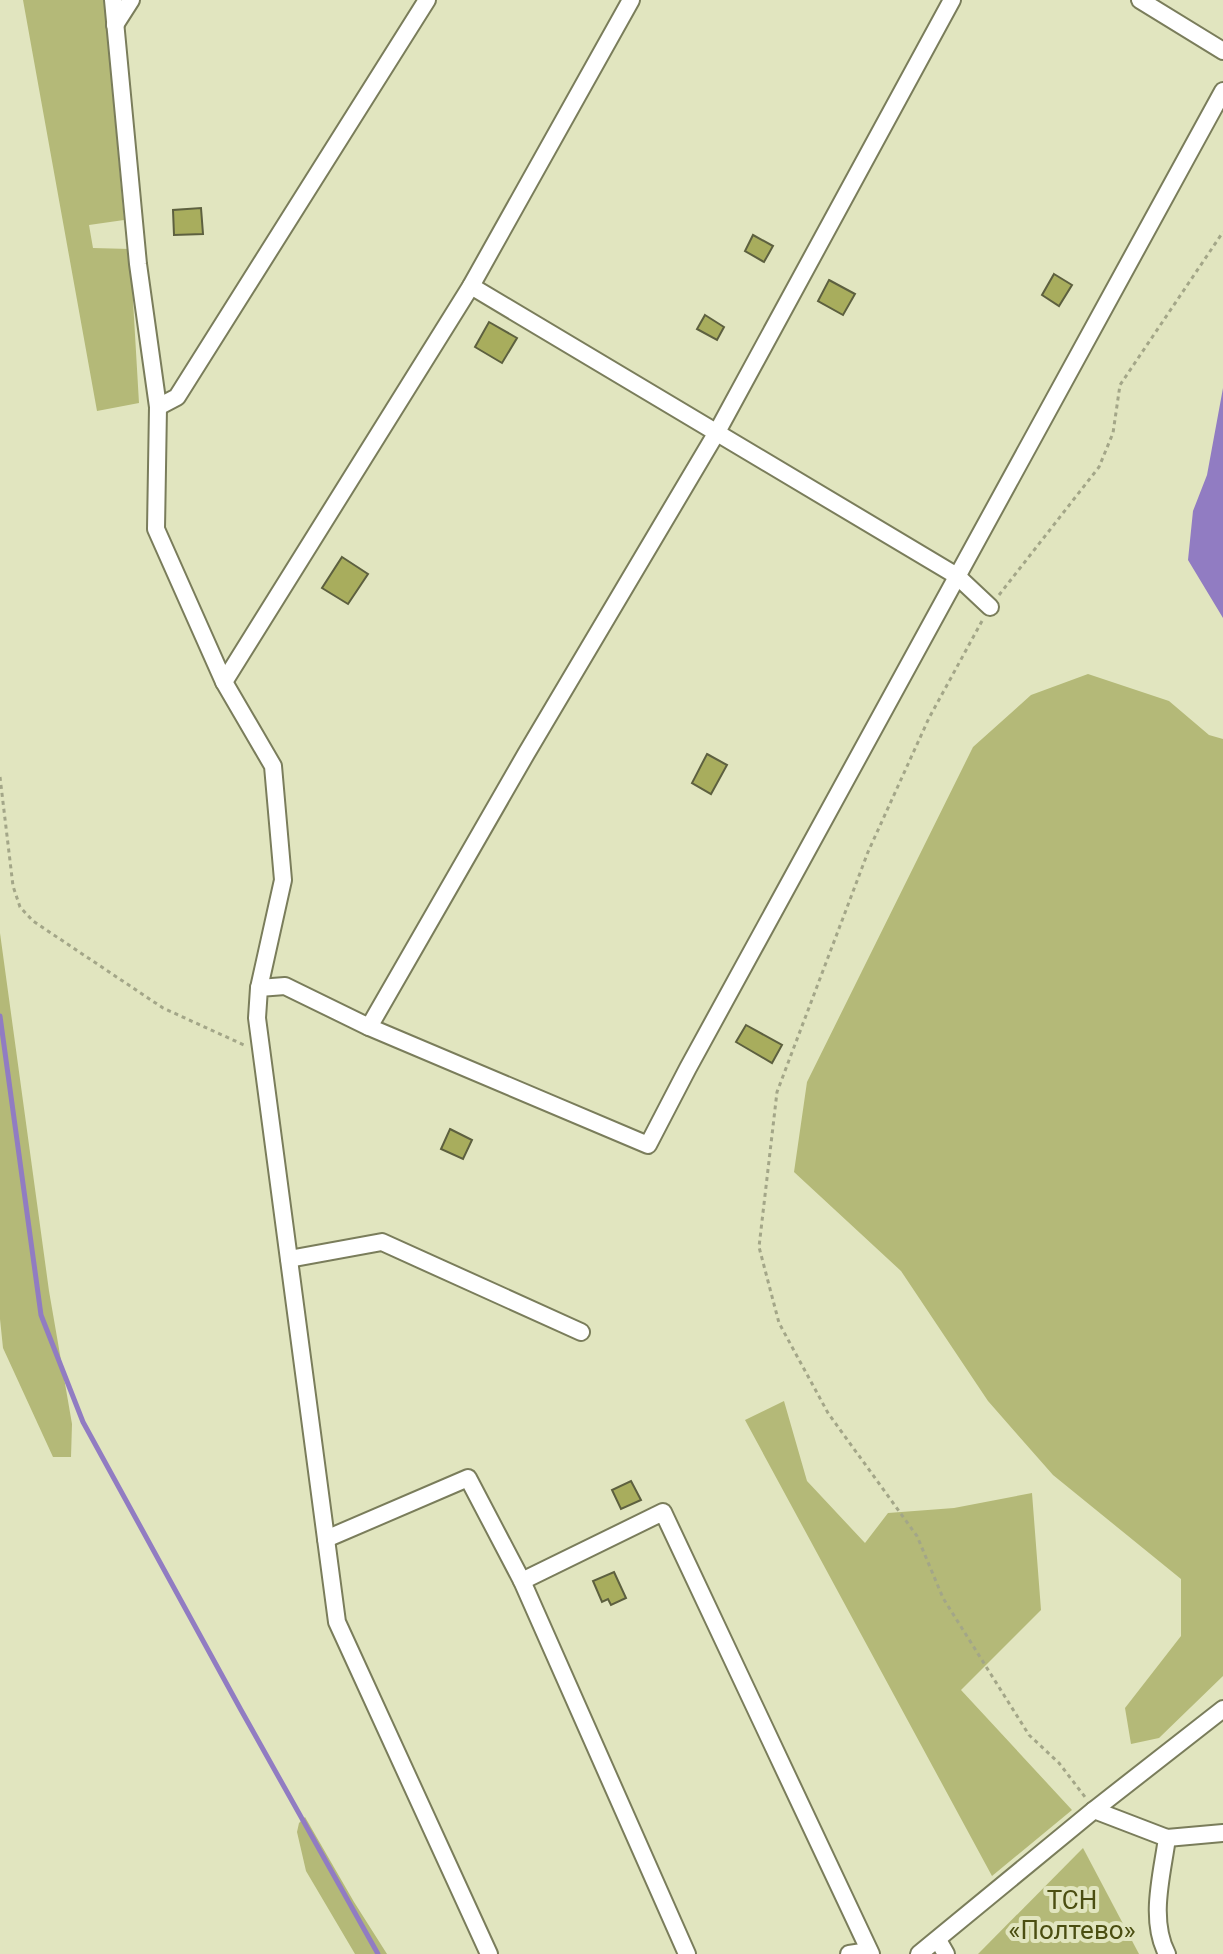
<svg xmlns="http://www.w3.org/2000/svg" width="1223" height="1954" font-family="Roboto,sans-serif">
	<rect width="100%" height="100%" fill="#e1e5bf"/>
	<g fill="#b4b978">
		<path d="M23,0h81l20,220 -35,5 4,23 37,1 9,154 -42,8z"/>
		<path d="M1088,674l81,27 40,34 14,4v937l-64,62 -28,6 -6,-36 56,-72v-57l-128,-104 -65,-74 -87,-130 -107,-99 13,-90 166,-335 58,-52z"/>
		<path d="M0,933l49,358 23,133 -1,33h-18l-50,-109 -3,-29z"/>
		<path d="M784,1401l23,80 58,62 23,-30 66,-5 78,-15 9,117 -80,80 111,120 -80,66 -247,-456z"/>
		<path d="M305,1817l49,85 33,52h-32l-49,-83 -9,-39 2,-9z"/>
		<path d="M1083,1848l56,106h-161z"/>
	</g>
	<path fill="#917cc2" d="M1223,388v230l-35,-58 5,-49 14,-36z"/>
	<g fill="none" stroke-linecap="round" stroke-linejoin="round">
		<path stroke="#917cc2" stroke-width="5" d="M0,1016l41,299 42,107 158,288 137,244"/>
	</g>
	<g fill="#a8ad5d" stroke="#5d603f" stroke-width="2">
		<path d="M201,208l2,26 -29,1 -1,-25z"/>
		<path d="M753,235l20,11 -9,16 -19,-11z"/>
		<path d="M1054,274l18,11 -13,21 -17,-11z"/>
		<path d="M829,280l26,14 -12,21 -25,-14z"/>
		<path d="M705,315l19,12 -7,13 -20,-11z"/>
		<path d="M489,322l28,16 -15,25 -27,-16z"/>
		<path d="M342,557l26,17 -20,30 -26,-16z"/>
		<path d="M707,754l20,11 -16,29 -19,-11z"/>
		<path d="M746,1025l36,20 -10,18 -36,-21z"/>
		<path d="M450,1129l22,11 -9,19 -22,-10z"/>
		<path d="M631,1481l10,19 -20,9 -9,-19z"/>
		<path d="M614,1572l12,26 -15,7 -3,-6 -6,3 -9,-21z"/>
	</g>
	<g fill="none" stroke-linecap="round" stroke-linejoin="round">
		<g stroke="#7a7d5b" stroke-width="20">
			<g id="minor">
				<path d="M113,0l25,264 20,143 -2,122 68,153 49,84 10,114 -24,108"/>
				<path d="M1140,0l83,51"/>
				<path d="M115,25l16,-25"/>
				<path d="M471,286l486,290 33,31"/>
				<path d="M158,407l19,-10 250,-397"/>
				<path d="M224,682l247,-396 160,-286"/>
				<path d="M369,1027l279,118 40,-77 535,-977"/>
				<path d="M289,1259l93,-17 199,90"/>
				<path d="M326,1539l142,-61 54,103 165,373"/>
				<path d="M522,1581l141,-69 208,442"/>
				<path d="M1094,1810l73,28 56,-5"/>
				<path d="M938,1940l8,14"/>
				<path d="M489,1954l-152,-332 -80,-604 2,-30 26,-2 84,41 157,-273 191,-322 235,-432"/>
				<path d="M849,1954l20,-3"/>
				<path d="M919,1954l175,-144 129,-101"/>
				<path d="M1167,1954c-18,-35 -5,-79 0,-116"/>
			</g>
		</g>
		<g stroke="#a3a688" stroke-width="3" stroke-dasharray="4 4" stroke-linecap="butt">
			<path d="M999,595l100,-128 14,-34 7,-48 103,-153"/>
			<path d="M982,621l-53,97 -61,134 -91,240 -18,155 20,76 49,90 89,123 26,62 86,137 30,28 26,34"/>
			<path d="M0,777l13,109 7,21 13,14 130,87 81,37"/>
		</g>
		<use href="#minor" stroke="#fff" stroke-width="16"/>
	</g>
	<g text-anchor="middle" stroke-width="8" stroke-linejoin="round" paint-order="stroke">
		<g font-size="26" fill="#4b4e11" stroke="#e1e5bf">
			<text x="1072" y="1909">ТСН<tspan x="1072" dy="30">«Полтево»</tspan></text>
		</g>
	</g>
</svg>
